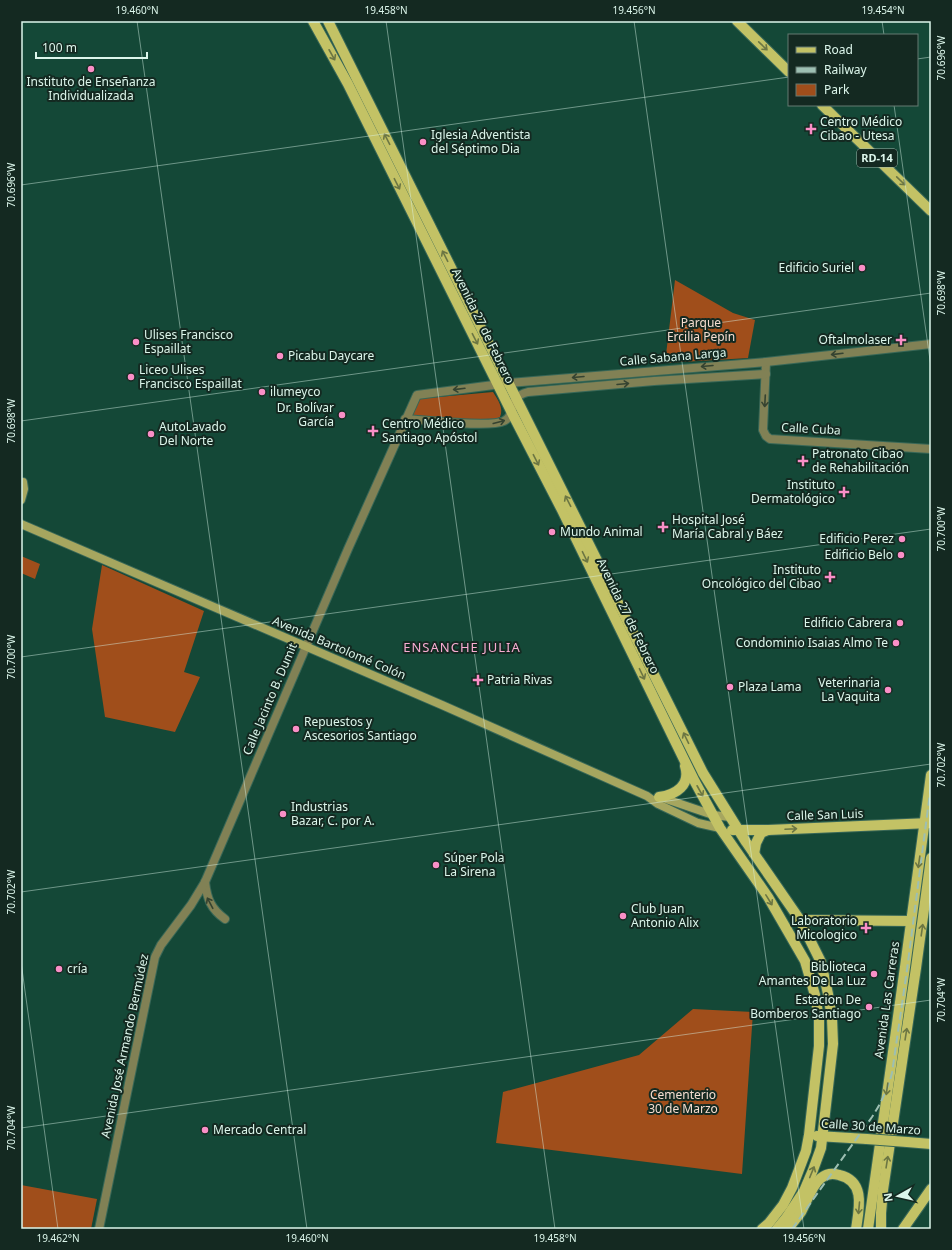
<svg xmlns="http://www.w3.org/2000/svg" width="952" height="1250" font-family="'Noto Sans',sans-serif">
	<rect width="100%" height="100%" fill="#144837"/>
	<g fill="#a04e1b">
		<path d="M675,280l58,33 22,7 -7,38 -83,5z"/>
		<path d="M493,392c5,8 11,16 7,25l-7,3 -84,-2 8,-19z"/>
		<path d="M21,556l19,8 -5,15 -14,-6z"/>
		<path d="M102,565l102,46 -20,61 16,5 -25,55 -70,-15 -13,-88z"/>
		<path d="M693,1009l60,3 -11,162 -246,-31 7,-51 136,-37z"/>
		<path d="M21,1185l76,14 -6,30h-70z"/>
	</g>
	<g fill="none" stroke-linecap="round" stroke-linejoin="round">
		<g stroke="#386757" stroke-width="10">
			<g id="tertiary">
				<path d="M766,362l-3,68 3,6 4,3 161,10"/>
				<path d="M405,419c20,1 84,9 99,2 14,-7 1,-23 24,-29l126,-11 112,-7"/>
				<path d="M205,882c2,17 6,27 20,37"/>
				<path d="M99,1229l56,-272 6,-12 30,-40 14,-23 143,-333 69,-154 92,-12 257,-21 165,-18"/>
			</g>
		</g>
		<g stroke="#386757" stroke-width="10">
			<g id="secondary">
				<path d="M21,500l3,-11 -1,-7"/>
				<path d="M21,524l421,181 205,91 11,8 40,19 22,5"/>
				<path d="M660,797l53,18 17,2"/>
			</g>
		</g>
		<g stroke="#386757" stroke-width="12">
			<g id="primary">
				<path d="M313,21l35,63 164,329 50,97 133,272 25,46 48,69 37,64 10,34 4,24v27l-10,89 -3,16 -14,37 -9,17 -14,18 -7,6"/>
				<path d="M328,21l375,752 43,69 54,78 21,42 7,32 4,24 1,26 -12,104 -8,22 -9,21 -18,27 -9,11"/>
				<path d="M737,21l52,51"/>
				<path d="M822,105l109,106"/>
				<path d="M659,797c17,-2 32,-12 26,-31"/>
				<path d="M732,830h36l162,-7"/>
				<path d="M754,854l2,-11 5,-10 7,-3"/>
				<path d="M800,920l111,1"/>
				<path d="M817,1136l50,3"/>
				<path d="M907,1142l24,2"/>
				<path d="M788,1229c4,-6 9,-11 13,-17 6,-11 11,-27 20,-34 5,-4 12,-5 18,-3 27,6 20,34 17,54"/>
				<path d="M868,1229l37,-262 26,-192"/>
				<path d="M881,1229v-16l2,-23 33,-222 15,-110"/>
				<path d="M903,1229l28,-40"/>
			</g>
		</g>
		<use href="#tertiary" stroke="#818155" stroke-width="8"/>
		<use href="#secondary" stroke="#a6a65f" stroke-width="8"/>
		<use href="#primary" stroke="#c3c265" stroke-width="10"/>
		<path stroke="#9dbfb2" stroke-width="2" stroke-dasharray="8 4" stroke-linecap="butt" d="M792,1229l80,-112c9,-14 16,-28 20,-44l15,-103 24,-185"/>
		<g stroke="#386757" stroke-width="12" stroke-linecap="butt">
			<path id="primary-bridge" d="M867,1139l40,3"/>
		</g>
		<use href="#primary-bridge" stroke="#c3c265" stroke-width="10"/>
	</g>
	<defs><path id="oneway-shaft" d="M-6 0H5M1.5-3L5.5 0L1.5 3" fill="none" stroke-width="1.6" stroke-linecap="round" stroke-linejoin="round"/></defs>
	<g stroke="#6c7643">
		<use href="#oneway-shaft" transform="translate(763 46) rotate(44)"/>
		<use href="#oneway-shaft" transform="translate(332 55) rotate(61)"/>
		<use href="#oneway-shaft" transform="translate(387 139) rotate(-117)"/>
		<use href="#oneway-shaft" transform="translate(901 181) rotate(44)"/>
		<use href="#oneway-shaft" transform="translate(397 184) rotate(63)"/>
		<use href="#oneway-shaft" transform="translate(445 256) rotate(-117)"/>
		<use href="#oneway-shaft" transform="translate(475 339) rotate(63)"/>
		<use href="#oneway-shaft" transform="translate(536 460) rotate(63)"/>
		<use href="#oneway-shaft" transform="translate(568 501) rotate(-117)"/>
		<use href="#oneway-shaft" transform="translate(585 557) rotate(64)"/>
		<use href="#oneway-shaft" transform="translate(642 674) rotate(64)"/>
		<use href="#oneway-shaft" transform="translate(686 738) rotate(-116)"/>
		<use href="#oneway-shaft" transform="translate(700 791) rotate(61)"/>
		<use href="#oneway-shaft" transform="translate(791 829) rotate(-3)"/>
		<use href="#oneway-shaft" transform="translate(919 862) rotate(98)"/>
		<use href="#oneway-shaft" transform="translate(769 900) rotate(58)"/>
		<use href="#oneway-shaft" transform="translate(922 930) rotate(-82)"/>
		<use href="#oneway-shaft" transform="translate(906 1034) rotate(-81)"/>
		<use href="#oneway-shaft" transform="translate(887 1089) rotate(98)"/>
		<use href="#oneway-shaft" transform="translate(887 1162) rotate(-81)"/>
		<use href="#oneway-shaft" transform="translate(812 1172) rotate(-68)"/>
		<use href="#oneway-shaft" transform="translate(859 1208) rotate(95)"/>
	</g>
	<g stroke="#354331">
		<use href="#oneway-shaft" transform="translate(837 354) rotate(173)"/>
		<use href="#oneway-shaft" transform="translate(707 366) rotate(175)"/>
		<use href="#oneway-shaft" transform="translate(578 377) rotate(175)"/>
		<use href="#oneway-shaft" transform="translate(623 384) rotate(-5)"/>
		<use href="#oneway-shaft" transform="translate(459 389) rotate(173)"/>
		<use href="#oneway-shaft" transform="translate(765 401) rotate(93)"/>
		<use href="#oneway-shaft" transform="translate(499 422) rotate(-15)"/>
		<use href="#oneway-shaft" transform="translate(210 903) rotate(-118)"/>
	</g>
	<path fill="none" stroke="#dcf6eb" stroke-width="1" stroke-opacity="0.45" d="M137,21l170,1208M386,21l169,1208M634,21l170,1208M882,21l2,14M917,59l14,-2M894,105l37,262M21,185l768,-108M21,421l910,-128M21,657l910,-128M21,892l910,-128M21,962l37,267M21,1128l910,-128"/>
	<g fill="#fa8fc7" stroke="#142921" stroke-width="1.5">
		<circle cx="91" cy="69" r="4"/>
		<path d="M809 123h4v4h4v4h-4v4h-4v-4h-4v-4h4z"/>
		<circle cx="423" cy="142" r="4"/>
		<circle cx="862" cy="268" r="4"/>
		<path d="M899 334h4v4h4v4h-4v4h-4v-4h-4v-4h4z"/>
		<circle cx="136" cy="342" r="4"/>
		<circle cx="280" cy="356" r="4"/>
		<circle cx="131" cy="377" r="4"/>
		<circle cx="262" cy="392" r="4"/>
		<circle cx="342" cy="415" r="4"/>
		<path d="M371 425h4v4h4v4h-4v4h-4v-4h-4v-4h4z"/>
		<circle cx="151" cy="434" r="4"/>
		<path d="M801 455h4v4h4v4h-4v4h-4v-4h-4v-4h4z"/>
		<path d="M842 486h4v4h4v4h-4v4h-4v-4h-4v-4h4z"/>
		<path d="M661 521h4v4h4v4h-4v4h-4v-4h-4v-4h4z"/>
		<circle cx="552" cy="532" r="4"/>
		<circle cx="902" cy="539" r="4"/>
		<circle cx="901" cy="555" r="4"/>
		<path d="M828 571h4v4h4v4h-4v4h-4v-4h-4v-4h4z"/>
		<circle cx="900" cy="623" r="4"/>
		<circle cx="896" cy="643" r="4"/>
		<path d="M476 674h4v4h4v4h-4v4h-4v-4h-4v-4h4z"/>
		<circle cx="730" cy="687" r="4"/>
		<circle cx="888" cy="690" r="4"/>
		<circle cx="296" cy="729" r="4"/>
		<circle cx="283" cy="814" r="4"/>
		<circle cx="436" cy="865" r="4"/>
		<circle cx="623" cy="916" r="4"/>
		<path d="M864 922h4v4h4v4h-4v4h-4v-4h-4v-4h4z"/>
		<circle cx="59" cy="969" r="4"/>
		<circle cx="874" cy="974" r="4"/>
		<circle cx="869" cy="1007" r="4"/>
		<circle cx="205" cy="1130" r="4"/>
	</g>
	<g text-anchor="middle" stroke-width="4" stroke-linejoin="round" paint-order="stroke">
		<rect fill="#142921" stroke="#a0b8ae" stroke-width="1" x="857" y="149" width="40" height="18" rx="3"/>
		<g font-size="11" font-weight="bold" fill="#dcf6eb">
			<text x="877" y="162">RD-14</text>
		</g>
		<g font-size="12" fill="#dcf6eb" stroke="#142921" text-anchor="start">
			<text x="91" y="86" text-anchor="middle">Instituto de Enseñanza<tspan x="91" dy="14">Individualizada</tspan></text>
			<text x="820" y="126">Centro Médico<tspan x="820" dy="14">Cibao - Utesa</tspan></text>
			<text x="431" y="139">Iglesia Adventista<tspan x="431" dy="14">del Séptimo Dia</tspan></text>
			<text x="854" y="272" text-anchor="end">Edificio Suriel</text>
			<text x="144" y="339">Ulises Francisco<tspan x="144" dy="14">Espaillat</tspan></text>
			<text x="892" y="344" text-anchor="end">Oftalmolaser</text>
			<text x="288" y="360">Picabu Daycare</text>
			<text x="139" y="374">Liceo Ulises<tspan x="139" dy="14">Francisco Espaillat</tspan></text>
			<text x="270" y="396">ilumeyco</text>
			<text x="334" y="412" text-anchor="end">Dr. Bolívar<tspan x="334" dy="14">García</tspan></text>
			<text x="382" y="428">Centro Médico<tspan x="382" dy="14">Santiago Apóstol</tspan></text>
			<text x="159" y="431">AutoLavado<tspan x="159" dy="14">Del Norte</tspan></text>
			<text x="812" y="458">Patronato Cibao<tspan x="812" dy="14">de Rehabilitación</tspan></text>
			<text x="835" y="489" text-anchor="end">Instituto<tspan x="835" dy="14">Dermatológico</tspan></text>
			<text x="672" y="524">Hospital José<tspan x="672" dy="14">María Cabral y Báez</tspan></text>
			<text x="560" y="536">Mundo Animal</text>
			<text x="894" y="543" text-anchor="end">Edificio Perez</text>
			<text x="893" y="559" text-anchor="end">Edificio Belo</text>
			<text x="821" y="574" text-anchor="end">Instituto<tspan x="821" dy="14">Oncológico del Cibao</tspan></text>
			<text x="892" y="627" text-anchor="end">Edificio Cabrera</text>
			<text x="888" y="647" text-anchor="end">Condominio Isaias Almo Te</text>
			<text x="487" y="684">Patria Rivas</text>
			<text x="880" y="687" text-anchor="end">Veterinaria<tspan x="880" dy="14">La Vaquita</tspan></text>
			<text x="738" y="691">Plaza Lama</text>
			<text x="304" y="726">Repuestos y<tspan x="304" dy="14">Ascesorios Santiago</tspan></text>
			<text x="291" y="811">Industrias<tspan x="291" dy="14">Bazar, C. por A.</tspan></text>
			<text x="444" y="862">Súper Pola<tspan x="444" dy="14">La Sirena</tspan></text>
			<text x="631" y="913">Club Juan<tspan x="631" dy="14">Antonio Alix</tspan></text>
			<text x="857" y="925" text-anchor="end">Laboratorio<tspan x="857" dy="14">Micologico</tspan></text>
			<text x="866" y="971" text-anchor="end">Biblioteca<tspan x="866" dy="14">Amantes De La Luz</tspan></text>
			<text x="67" y="973">cría</text>
			<text x="861" y="1004" text-anchor="end">Estacion De<tspan x="861" dy="14">Bomberos Santiago</tspan></text>
			<text x="213" y="1134">Mercado Central</text>
		</g>
		<g font-size="12" fill="#f6ddd0" stroke="#142921">
			<text x="701" y="327">Parque<tspan x="701" dy="14">Ercilia Pepín</tspan></text>
			<text x="683" y="1099">Cementerio<tspan x="683" dy="14">30 de Marzo</tspan></text>
		</g>
		<g font-size="12" fill="#dcf6eb" stroke="#142921">
			<text transform="translate(483 326) rotate(64)" y="4">Avenida 27 de Febrero</text>
			<text transform="translate(673 357) rotate(-5)" y="4">Calle Sabana Larga</text>
			<text transform="translate(811 429) rotate(3)" y="4">Calle Cuba</text>
			<text transform="translate(628 616) rotate(64)" y="4">Avenida 27 de Febrero</text>
			<text transform="translate(339 648) rotate(23)" y="4">Avenida Bartolomé Colón</text>
			<text transform="translate(270 699) rotate(-67)" y="4">Calle Jacinto B. Dumit</text>
			<text transform="translate(825 815) rotate(-2)" y="4">Calle San Luis</text>
			<text transform="translate(887 1000) rotate(-82)" y="4">Avenida Las Carreras</text>
			<text transform="translate(125 1046) rotate(-78)" y="4">Avenida José Armando Bermúdez</text>
			<text transform="translate(871 1127) rotate(4)" y="4">Calle 30 de Marzo</text>
		</g>
		<g font-size="13" letter-spacing="1" fill="#f8acd2" stroke="#142921">
			<text x="462" y="652">ENSANCHE JULIA</text>
		</g>
	</g>
	<rect width="952" height="1250" fill="none" stroke="#142921" stroke-width="44"/>
	<rect x="788" y="34" width="130" height="72" fill="#142921" stroke="#647b72"/>
	<rect x="796" y="47" width="20" height="6" fill="#c3c265" stroke="#647b72"/>
	<text x="824" y="54" font-size="12" fill="#dcf6eb">Road</text>
	<rect x="796" y="67" width="20" height="6" fill="#9dbfb2" stroke="#647b72"/>
	<text x="824" y="74" font-size="12" fill="#dcf6eb">Railway</text>
	<rect x="796" y="84" width="20" height="12" fill="#a04e1b" stroke="#647b72"/>
	<text x="824" y="94" font-size="12" fill="#dcf6eb">Park</text>
	<g transform="translate(898 1196) rotate(262)" stroke="#142921" stroke-width="3" paint-order="stroke">
	<path d="M0-3L7 15L0 10L-7 15Z" fill="#dcf6eb"/>
	<text y="-6" font-size="11" font-weight="bold" text-anchor="middle" fill="#dcf6eb">N</text>
	</g>
	<path d="M36 52v6h111v-6" fill="none" stroke="#dcf6eb" stroke-width="2"/>
	<text x="42" y="52" font-size="12" fill="#dcf6eb" stroke="#142921" stroke-width="3" paint-order="stroke">100 m</text>
	<rect x="22" y="22" width="908" height="1206" fill="none" stroke="#dcf6eb" stroke-width="1.5"/>
	<g font-size="10" text-anchor="middle" fill="#dcf6eb">
		<text x="137" y="14">19.460°N</text>
		<text x="386" y="14">19.458°N</text>
		<text x="634" y="14">19.456°N</text>
		<text x="883" y="14">19.454°N</text>
		<text transform="translate(941 58) rotate(-90)" y="4">70.696°W</text>
		<text transform="translate(11 185) rotate(-90)" y="4">70.696°W</text>
		<text transform="translate(941 293) rotate(-90)" y="4">70.698°W</text>
		<text transform="translate(11 421) rotate(-90)" y="4">70.698°W</text>
		<text transform="translate(941 529) rotate(-90)" y="4">70.700°W</text>
		<text transform="translate(11 657) rotate(-90)" y="4">70.700°W</text>
		<text transform="translate(941 765) rotate(-90)" y="4">70.702°W</text>
		<text transform="translate(11 892) rotate(-90)" y="4">70.702°W</text>
		<text transform="translate(941 1000) rotate(-90)" y="4">70.704°W</text>
		<text transform="translate(11 1128) rotate(-90)" y="4">70.704°W</text>
		<text x="58" y="1242">19.462°N</text>
		<text x="307" y="1242">19.460°N</text>
		<text x="555" y="1242">19.458°N</text>
		<text x="804" y="1242">19.456°N</text>
	</g>
</svg>
